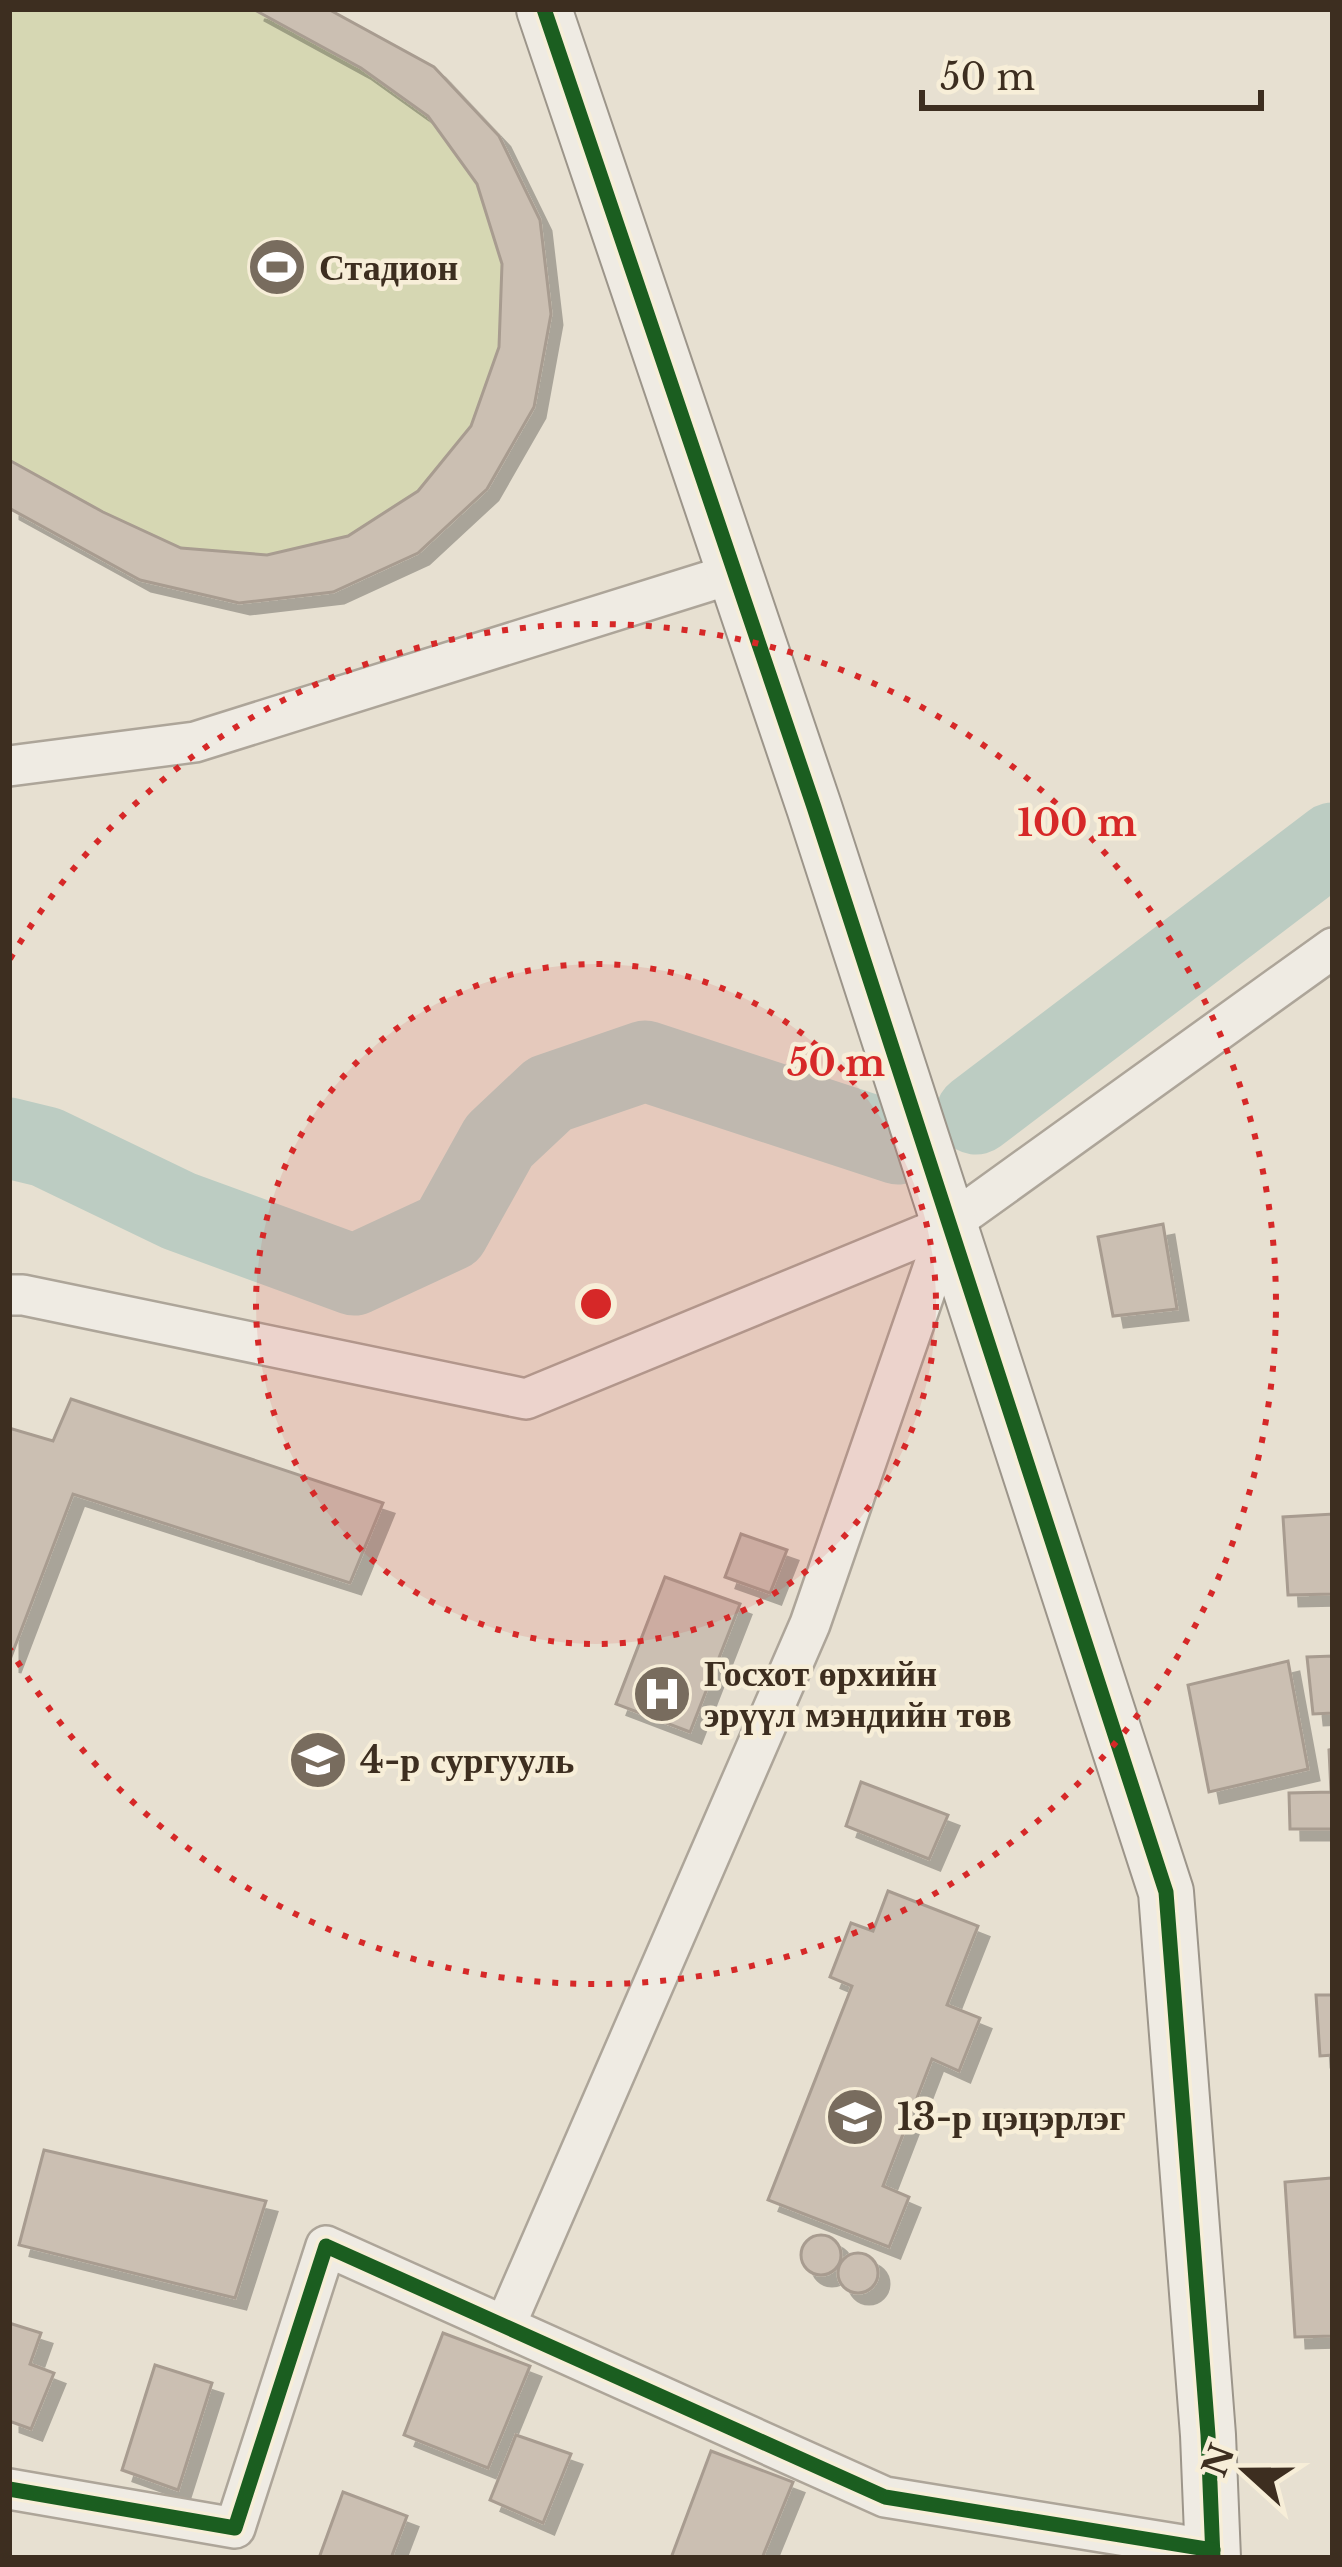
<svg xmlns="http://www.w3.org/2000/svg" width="1342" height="2567" font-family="'Libre Baskerville',serif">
	<defs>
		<filter id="shadow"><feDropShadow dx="11" dy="11" stdDeviation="0" flood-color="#0004"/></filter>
	</defs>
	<rect width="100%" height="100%" fill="#e7e0d1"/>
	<path fill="#d6d7b3" d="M9,9h319l106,58 65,69 41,84 11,94 -17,93 -47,82 -69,64 -85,39 -94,11 -99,-23 -131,-72z"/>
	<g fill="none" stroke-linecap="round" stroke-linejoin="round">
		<g stroke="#bcccc2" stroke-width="81">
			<path d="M976,1114l357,-271"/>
			<path d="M9,1138l37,9 133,64 175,64 95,-44 50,-90 50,-47 96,-33 253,83"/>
		</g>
	</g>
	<g fill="#cbbfb2" stroke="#a89c90" stroke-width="3" filter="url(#shadow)">
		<path d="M253,9h75l106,58 65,69 41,84 11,94 -17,93 -47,82 -69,64 -85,39 -94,11 -99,-23 -131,-72v-48l94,52 78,36 86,7 81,-19 70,-45 53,-65 28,-79 3,-83 -25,-80 -49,-68 -67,-48z"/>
		<path d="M1163,1224l14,85 -64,7 -15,-79z"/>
		<path d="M71,1399l312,104 -33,80 -277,-89 -64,168v-234l44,13z"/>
		<path d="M1333,1514v80l-45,1 -5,-78z"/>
		<path d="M741,1534l46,16 -17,43 -45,-16z"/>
		<path d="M665,1577l75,27 -50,128 -74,-28z"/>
		<path d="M1333,1656v57l-20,1 -6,-57z"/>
		<path d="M1288,1661l20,108 -99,23 -21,-107z"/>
		<path d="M1333,1749v80h-43l-1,-36 42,-1 -2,-42z"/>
		<path d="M861,1782l87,33 -19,44 -83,-33z"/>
		<path d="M888,1891l90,35 -31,79 33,13 -21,53 -27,-12 -49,127 26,11 -20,50 -121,-47 84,-214 -22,-9 21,-54 22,8z"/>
		<path d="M1316,1995h17v60l-13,1z"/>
		<path d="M44,2150l222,51 -31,97 -216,-53z"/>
		<path d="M1332,2178l1,158 -38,1 -10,-155z"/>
		<circle cx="821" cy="2255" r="20"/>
		<circle cx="858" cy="2273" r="20"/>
		<path d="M9,2323l32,10 -11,31 24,9 -23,56 -22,-8z"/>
		<path d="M443,2333l87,33 -42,102 -84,-33z"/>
		<path d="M155,2365l57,18 -34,107 -56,-20z"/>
		<path d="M516,2435l55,19 -28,69 -53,-23z"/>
		<path d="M711,2451l82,31 -31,76h-91z"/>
		<path d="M343,2492l64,24 -16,42h-72z"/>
	</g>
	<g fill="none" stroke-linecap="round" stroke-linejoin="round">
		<g stroke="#ada599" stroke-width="44">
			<g id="street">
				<path d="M9,766l186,-24 540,-169"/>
				<path d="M9,1295h14l503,104 422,-174 385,-277"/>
				<path d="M505,2326l305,-702 138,-399"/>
				<path d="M9,2489l226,39 91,-282 559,251 328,53"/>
			</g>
		</g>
		<g stroke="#9c958a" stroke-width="58">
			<path id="secondary" d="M544,9l270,798 352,1085 42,543 5,123"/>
		</g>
		<use href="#street" stroke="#efebe3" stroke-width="39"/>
		<use href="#secondary" stroke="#efebe3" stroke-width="54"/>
		<g stroke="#f7eed8" stroke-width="22">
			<g id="cycleway">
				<path d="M544,9l270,798 352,1085 42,543 5,123"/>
				<path d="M9,2489l226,39 91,-282 559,251 328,53"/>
			</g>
		</g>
		<use href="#cycleway" stroke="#1b5e20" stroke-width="15"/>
	</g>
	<circle cx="596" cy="1304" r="340" fill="#d62828" fill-opacity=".12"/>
	<g fill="none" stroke="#d62828" stroke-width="6" stroke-dasharray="6 12">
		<circle cx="596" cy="1304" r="340"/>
		<path d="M10 959A680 680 0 1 1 10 1649"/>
	</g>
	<defs>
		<g id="stadium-disc" transform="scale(3)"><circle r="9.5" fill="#786c5e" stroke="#f7eed8"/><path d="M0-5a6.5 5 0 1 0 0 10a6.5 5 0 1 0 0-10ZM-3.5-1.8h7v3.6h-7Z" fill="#fff"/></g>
		<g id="hospital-disc" transform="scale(3)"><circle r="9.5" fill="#786c5e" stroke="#f7eed8"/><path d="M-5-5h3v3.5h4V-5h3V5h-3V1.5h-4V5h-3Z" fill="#fff"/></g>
		<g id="school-disc" transform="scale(3)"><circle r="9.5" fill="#786c5e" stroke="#f7eed8"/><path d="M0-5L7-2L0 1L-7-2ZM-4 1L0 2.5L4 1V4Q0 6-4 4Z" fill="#fff"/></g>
	</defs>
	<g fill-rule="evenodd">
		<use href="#stadium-disc" x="277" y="267"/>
		<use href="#hospital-disc" x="662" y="1694"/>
		<use href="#school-disc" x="318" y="1760"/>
		<use href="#school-disc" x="855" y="2117"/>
	</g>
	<g text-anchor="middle" stroke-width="9" stroke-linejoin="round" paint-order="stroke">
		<g font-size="36" font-weight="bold" fill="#3d2e20" stroke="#f7eed8" text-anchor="start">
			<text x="319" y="280">Стадион</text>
			<text x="704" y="1686">Госхот өрхийн<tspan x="704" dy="41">эрүүл мэндийн төв</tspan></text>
			<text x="360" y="1773">4-р сургууль</text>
			<text x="897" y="2130">13-р цэцэрлэг</text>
		</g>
	</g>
	<circle cx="596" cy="1304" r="18" fill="#d62828" stroke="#f7eed8" stroke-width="6"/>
	<g font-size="36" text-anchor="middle" font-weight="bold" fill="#d62828" stroke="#f7eed8" stroke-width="9" stroke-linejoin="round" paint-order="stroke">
		<text x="1077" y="836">100 m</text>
		<text x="836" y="1076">50 m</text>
	</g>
	<rect width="1342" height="2567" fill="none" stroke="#3d2e20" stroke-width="24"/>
	<g transform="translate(1246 2471) rotate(291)" stroke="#f7eed8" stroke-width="9" paint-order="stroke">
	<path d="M0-9L21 45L0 30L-21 45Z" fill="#3d2e20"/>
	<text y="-18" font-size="33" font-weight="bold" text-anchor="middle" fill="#3d2e20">N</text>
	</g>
	<path d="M922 90v18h339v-18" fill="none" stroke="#3d2e20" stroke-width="6"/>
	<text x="940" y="90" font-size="36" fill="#3d2e20" stroke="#f7eed8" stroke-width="9" paint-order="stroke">50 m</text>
</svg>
